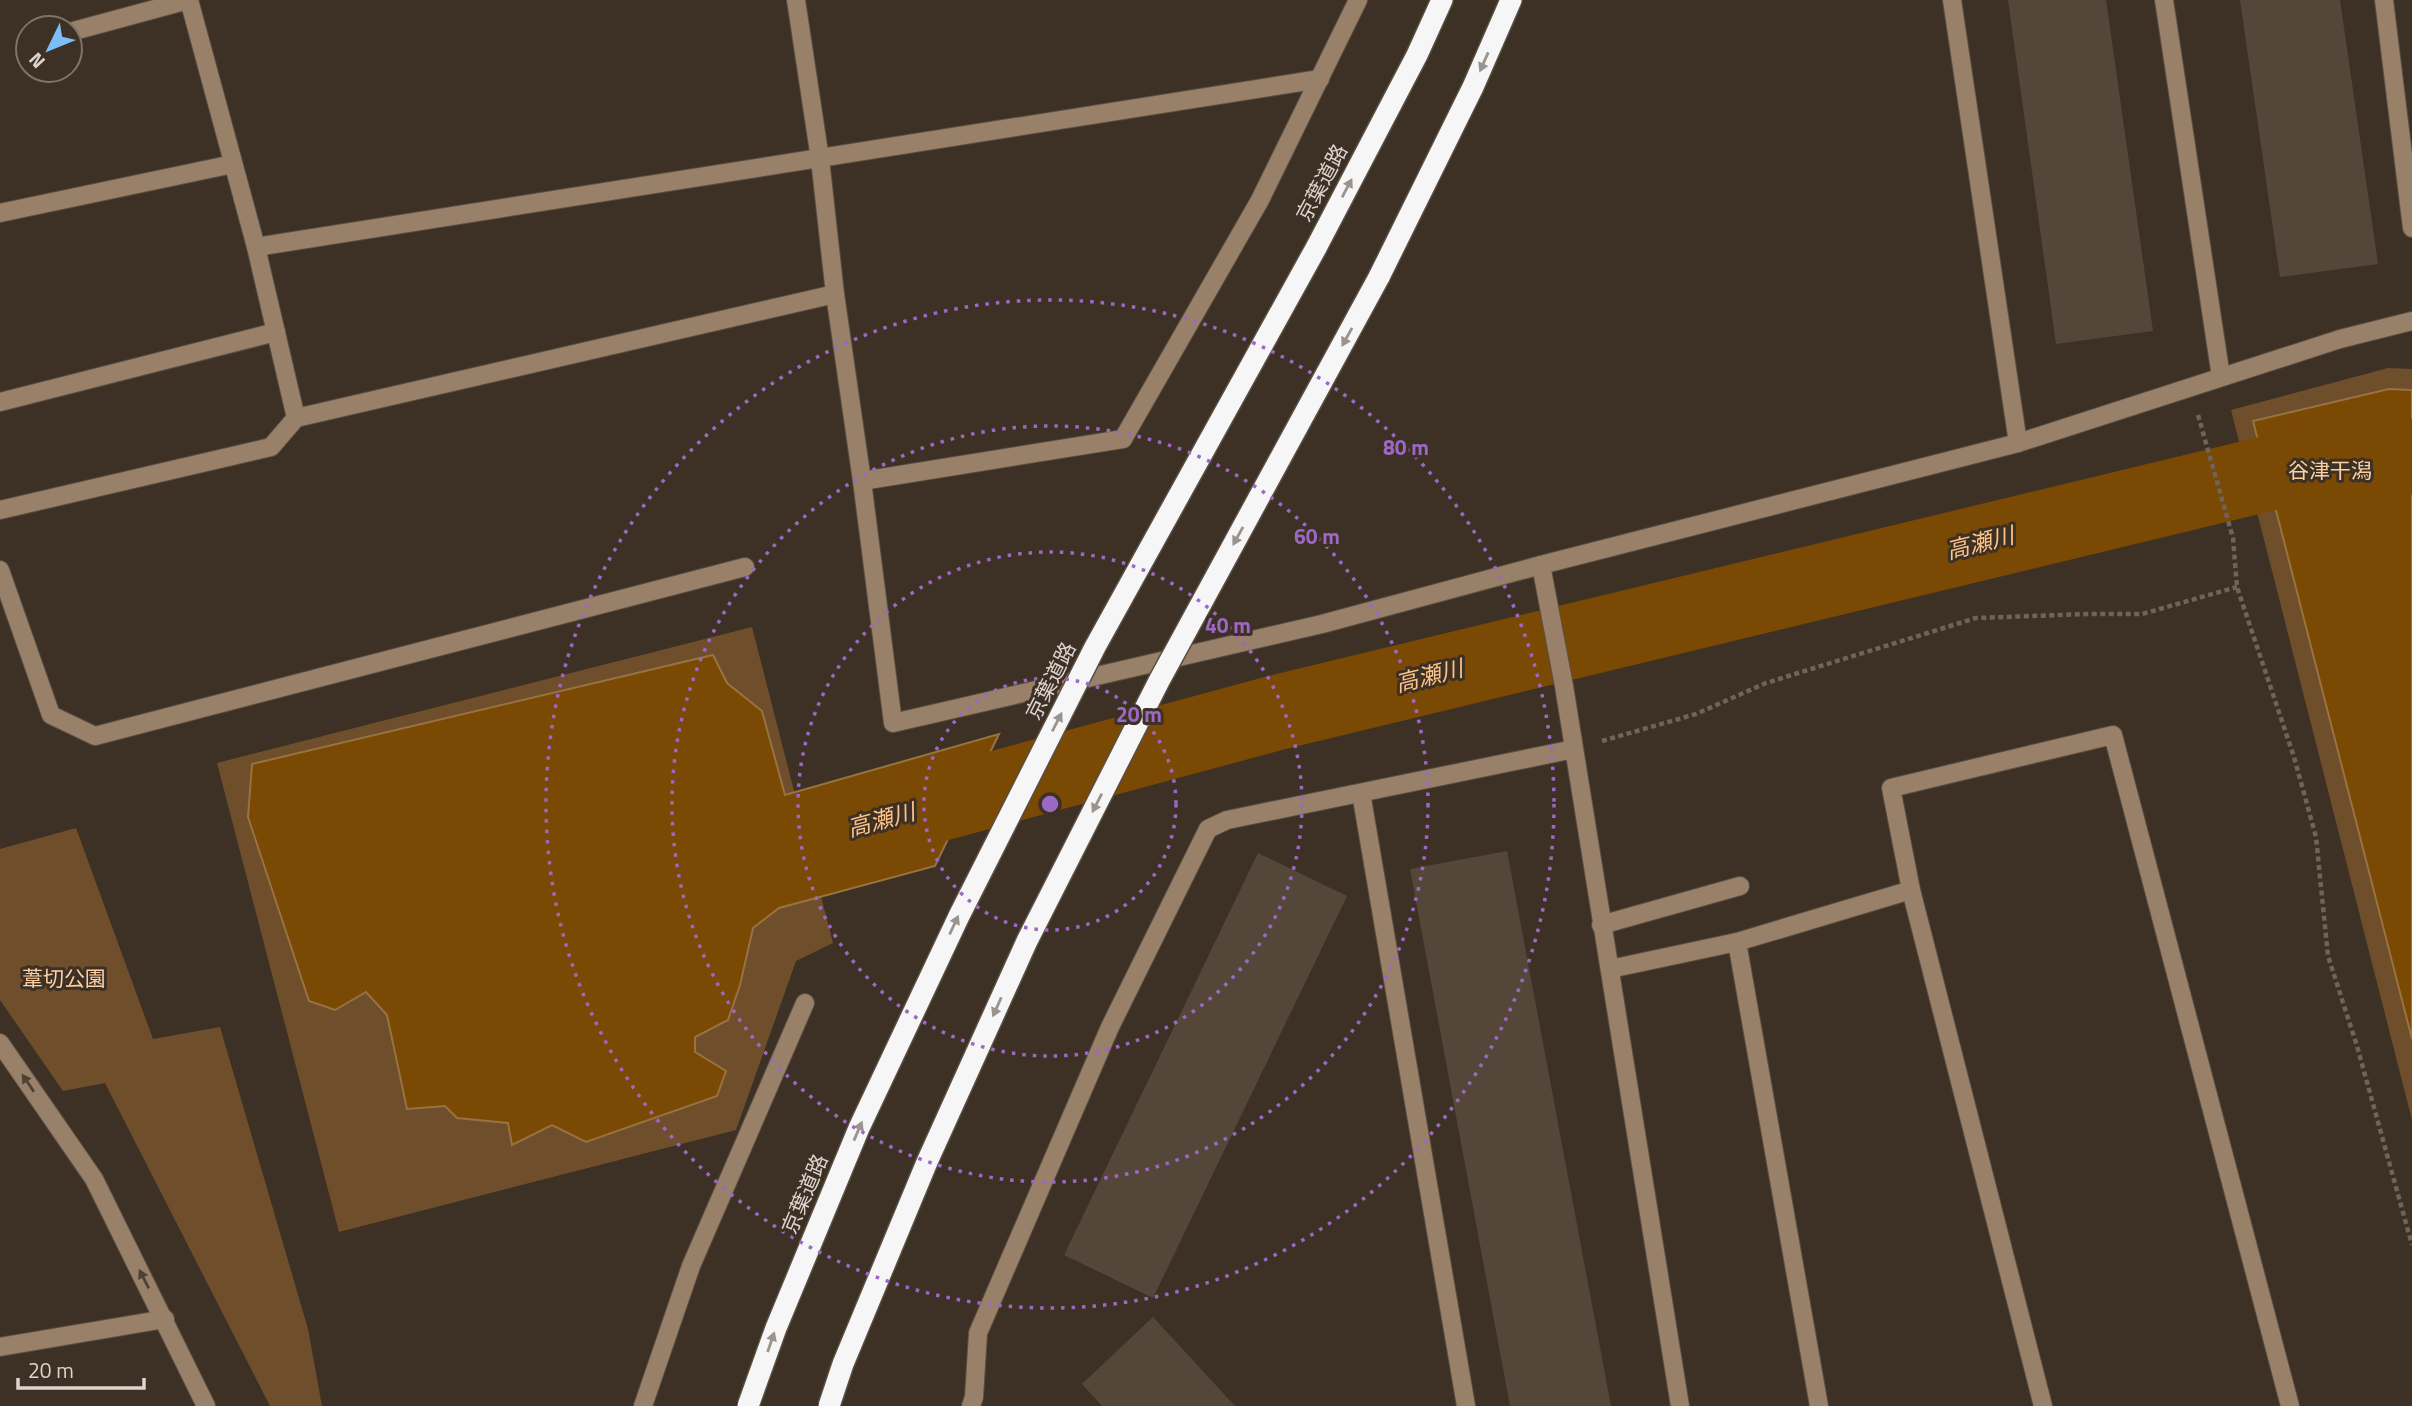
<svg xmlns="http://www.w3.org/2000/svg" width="2412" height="1406" font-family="'Titillium Web','Noto Sans JP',sans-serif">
	<rect width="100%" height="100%" fill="#3d3125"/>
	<g fill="#6f4e2c">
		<path d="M2388,368l24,1v751l-181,-710z"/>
		<path d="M752,627l81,316 -37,18 -60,169 -397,102 -122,-469z"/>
		<path d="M76,828l77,211 67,-12 88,302 14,77h-52l-165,-323 -42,8 -63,-91v-151z"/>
	</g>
	<g fill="#7a4904" stroke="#987341" stroke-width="2">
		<path d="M2389,389l23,1v649l-159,-618z"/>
		<path d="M713,655l14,28 35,28 23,84 214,-61 -64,132 -156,42 -26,20 -13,57 -12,35 -33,17v15l31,19 -9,25 -131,46 -34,-17 -40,20 -4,-22 -51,-5 -12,-12 -38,3 -20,-94 -21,-23 -31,18 -26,-9 -61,-184 4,-53z"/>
	</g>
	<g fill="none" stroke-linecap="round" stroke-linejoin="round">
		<path stroke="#7a4904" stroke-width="75" d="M868,823l411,-111 1090,-263 43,8"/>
	</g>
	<g fill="#54473a">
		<path d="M2008,0h98l47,331 -97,13z"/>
		<path d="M2240,0h100l38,264 -98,13z"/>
		<path d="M1507,851l104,555h-101l-100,-537z"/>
		<path d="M1258,853l89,43 -194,402 -89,-43z"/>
		<path d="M1153,1317l82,89h-133l-20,-22z"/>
	</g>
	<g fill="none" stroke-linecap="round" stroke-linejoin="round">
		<g stroke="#5a4f43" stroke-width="20">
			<g id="minor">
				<path d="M189,0l67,247 40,171"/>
				<path d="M796,0l24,159 15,135 27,187 31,242 429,-99 219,-59 477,-122 322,-104 72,-18"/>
				<path d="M1952,0l66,443"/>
				<path d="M2164,0l57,377"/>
				<path d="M2384,0l28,228"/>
				<path d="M70,32l118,-32"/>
				<path d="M0,213l233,-49"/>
				<path d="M256,247l1064,-168"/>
				<path d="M0,402l276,-70"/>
				<path d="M862,481l261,-42 137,-239 98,-200"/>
				<path d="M0,510l271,-63 25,-29 539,-124"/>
				<path d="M1541,565l23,121 116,720"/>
				<path d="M0,570l51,145 44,21 650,-169"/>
				<path d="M1361,793l105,613"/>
				<path d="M1601,925l139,-39"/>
				<path d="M1737,942l82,464"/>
				<path d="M1610,969l127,-27 174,-52"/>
				<path d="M0,1043l94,136 112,227"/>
				<path d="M0,1347l165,-28"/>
				<path d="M643,1406l48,-140 114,-263"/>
				<path d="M971,1406l3,-9 4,-64 132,-306 98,-198 19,-9 347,-71"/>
				<path d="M2043,1406l-132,-516 -20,-102 222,-53 177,671"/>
			</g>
		</g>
		<g stroke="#5a4f43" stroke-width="24">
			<g id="highway">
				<path d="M1316,248l101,-193 25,-55"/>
				<path d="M1379,277l94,-190 38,-87"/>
			</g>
		</g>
		<g stroke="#6f645a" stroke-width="4.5" stroke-dasharray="5 3.5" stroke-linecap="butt">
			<path d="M2198,415l35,123 4,49 57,170 22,80 12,119 29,90 55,199"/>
			<path d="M1602,741l94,-27 70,-31 210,-65 111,-4h55l95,-27"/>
		</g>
		<use href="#minor" stroke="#988069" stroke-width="18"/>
		<use href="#highway" stroke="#f6f6f6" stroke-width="21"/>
		<g stroke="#5a4f43" stroke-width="24" stroke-linecap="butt">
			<g id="highway-bridge">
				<path d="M748,1406l28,-78 83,-200 100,-212 136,-269 221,-399"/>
				<path d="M829,1406l14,-42 84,-202 100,-221 132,-260 220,-404"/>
			</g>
		</g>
		<use href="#highway-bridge" stroke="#f6f6f6" stroke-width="21"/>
	</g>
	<defs><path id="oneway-solid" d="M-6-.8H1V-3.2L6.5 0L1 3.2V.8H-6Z" transform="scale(1.75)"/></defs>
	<g fill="#9a948e">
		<use href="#oneway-solid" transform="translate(1484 62) rotate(114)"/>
		<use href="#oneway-solid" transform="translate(1347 188) rotate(-62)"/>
		<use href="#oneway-solid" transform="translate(1347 337) rotate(119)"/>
		<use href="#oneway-solid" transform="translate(1238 536) rotate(119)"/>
		<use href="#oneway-solid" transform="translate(1057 722) rotate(-63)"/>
		<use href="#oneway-solid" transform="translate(1097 803) rotate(117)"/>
		<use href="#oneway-solid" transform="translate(954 925) rotate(-65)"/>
		<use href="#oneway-solid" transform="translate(997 1007) rotate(114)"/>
		<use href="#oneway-solid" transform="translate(858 1131) rotate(-67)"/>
		<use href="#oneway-solid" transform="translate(771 1342) rotate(-71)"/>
	</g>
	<g fill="#4f4133">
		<use href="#oneway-solid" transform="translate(28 1083) rotate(-124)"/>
		<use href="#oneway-solid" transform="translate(144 1279) rotate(-117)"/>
	</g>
	<g fill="none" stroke="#9d67c4" stroke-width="3.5" stroke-dasharray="3.5 7">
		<circle cx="1050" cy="804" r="126"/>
		<circle cx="1050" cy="804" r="252"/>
		<circle cx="1050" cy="804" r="378"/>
		<circle cx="1050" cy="804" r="504"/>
	</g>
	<g text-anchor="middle" stroke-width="6" stroke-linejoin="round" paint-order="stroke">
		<g font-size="21" fill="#ddd5ce" stroke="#3d3125">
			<text transform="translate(1322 183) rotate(-62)" y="7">京葉道路</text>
			<text transform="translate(1051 681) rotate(-63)" y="7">京葉道路</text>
			<text transform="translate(805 1194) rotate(-67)" y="7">京葉道路</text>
		</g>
		<g font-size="21" fill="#fdd0a4" stroke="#3d3125">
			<text x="2330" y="478">谷津干潟</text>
			<text x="64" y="986">葦切公園</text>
		</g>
		<g font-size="23" font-style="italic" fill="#fec386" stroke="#3d3125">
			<text transform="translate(1980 543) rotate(-14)" y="8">高瀬川</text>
			<text transform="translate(1429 676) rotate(-14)" y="8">高瀬川</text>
			<text transform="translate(881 820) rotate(-15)" y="8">高瀬川</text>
		</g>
	</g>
	<circle cx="1050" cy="804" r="10" fill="#9d67c4" stroke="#3d3125" stroke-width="3.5"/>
	<g font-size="21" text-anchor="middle" font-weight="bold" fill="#9d67c4" stroke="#3d3125" stroke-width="6" stroke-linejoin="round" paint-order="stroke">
		<text x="1406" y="455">80 m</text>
		<text x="1317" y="544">60 m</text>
		<text x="1228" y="633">40 m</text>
		<text x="1139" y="722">20 m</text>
	</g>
	<g transform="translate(49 49) rotate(227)"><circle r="33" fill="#3d3125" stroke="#7d7369" stroke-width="2"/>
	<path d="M0-5L12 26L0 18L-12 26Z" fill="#7cbef9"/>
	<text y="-10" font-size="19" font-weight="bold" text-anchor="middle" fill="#ddd5ce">N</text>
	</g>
	<path d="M18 1378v10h126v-10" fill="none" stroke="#ddd5ce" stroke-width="3.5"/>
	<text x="28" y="1378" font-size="21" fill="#ddd5ce" stroke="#3d3125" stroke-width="5" paint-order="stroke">20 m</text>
</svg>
